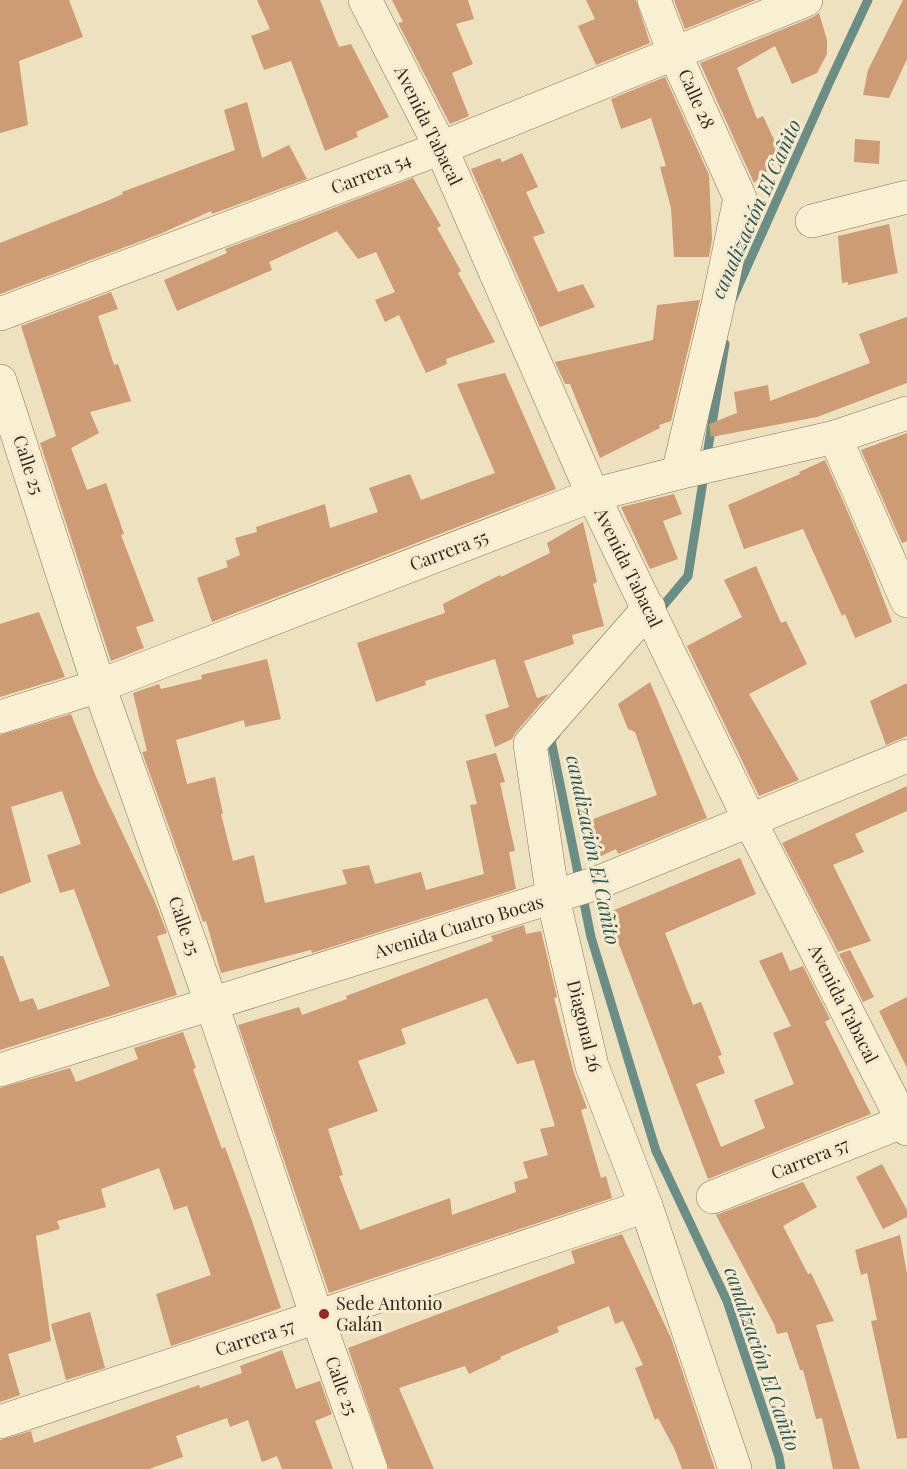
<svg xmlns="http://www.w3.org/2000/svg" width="907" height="1469" font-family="'Playfair Display',serif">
	<rect width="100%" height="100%" fill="#eee1bf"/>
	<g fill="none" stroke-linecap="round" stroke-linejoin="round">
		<g stroke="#6a8e86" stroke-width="9">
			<path d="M733,298l97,-217 38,-81"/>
			<path d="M706,461l19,-117"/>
			<path d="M657,613l31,-37 16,-101"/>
			<path d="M556,734l-5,6 40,197 65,214 71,150 52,156 2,12"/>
		</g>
	</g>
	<g fill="#cd9b74" fill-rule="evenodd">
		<path d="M0,0h69l14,37 -64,24 9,64 -28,8z"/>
		<path d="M257,0h63l19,47 12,-3 38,73 -33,15 2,5 -33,14 -34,-90 -27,9 -13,-34 19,-7z"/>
		<path d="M392,0h76l6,19 -18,5 17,40 -21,9 17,43 -19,8 -52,-101 5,-1z"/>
		<path d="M586,0h50l14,43 -54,22 -18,-39 17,-7z"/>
		<path d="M674,0h82l-71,29z"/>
		<path d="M903,0h4v59l-18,39 -26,-3 5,-25z"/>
		<path d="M819,13l8,27v14l-10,19 -25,11 -17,-38 -38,22 20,51 6,-3 19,41 -28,26 -54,-120 113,-46z"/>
		<path d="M665,77l44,98 3,64 -3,18h-35l-3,-49 -11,-41 6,-1 -15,-48 -30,11 -10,-30z"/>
		<path d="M247,102l15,56 27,-13 18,34 -95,35 -1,-3 -51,23 -160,60v-51l107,-42 16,-7 -1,-2 113,-42 -11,-40z"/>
		<path d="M855,139l25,2 -1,23 -25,-2z"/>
		<path d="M522,153l16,34 -12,5 19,41 -12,4 25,55 25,-8 12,23 -55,20 -69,-158 29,-11 2,4z"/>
		<path d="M413,178l28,48 -4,2 24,43 -3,2 37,69 -49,17 1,5 -21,9 -27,-58 -14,7 -10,-22 20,-8 -19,-40 -18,7 -21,-28 -68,31 3,8 -95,41 -13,-31 63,-27 -2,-4z"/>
		<path d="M889,224l9,49 -50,12v-3l-6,1 -4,-47z"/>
		<path d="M111,292l7,17 -20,7 16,49 4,-1 13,37 -41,11 9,21 -28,15 16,42 19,-7 18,51 -3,1 33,86 -18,6 8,21 -33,13 -71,-218 16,-7 -35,-110z"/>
		<path d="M700,300l-29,121 -12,4 1,3 -60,30 -30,-74h-5l-10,-22 98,-22 4,-35z"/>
		<path d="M907,317v66l-90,34 -106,20 -2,-13 28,-11 -3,-21 34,-7 2,16 100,-38 -11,-29z"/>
		<path d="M505,373l51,116 -344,133 -15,-44 31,-11 -2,-6 14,-6 -5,-17 22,-6 -1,-5 69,-23 5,24 48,-16 -9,-24 41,-14 11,26 74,-27 -38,-89z"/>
		<path d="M907,433v108l-5,2 -41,-93z"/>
		<path d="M825,460l44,101 23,61 -37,16 -10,-24 -3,2 -39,-87 -59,20 -16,-44 72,-31 -1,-2z"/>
		<path d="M674,494l8,20 -19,7 15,38 -28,10 -29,-62z"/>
		<path d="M583,522l14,60 -4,2 11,42 -32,9 2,9 -50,17 13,37 12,-4 -33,38 -4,7 -17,8 -10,-32 24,-8 -14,-48 -70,22 1,4 -50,17 -19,-59 88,-30 -2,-9 57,-29 1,2 49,-24 -3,-10z"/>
		<path d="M756,566l25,57 5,-2 21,43 -58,30 50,86 -40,16 -72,-150 55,-29 -18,-37z"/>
		<path d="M39,612l26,65 -65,20v-73z"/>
		<path d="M267,659l14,60 -36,8 -1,-7 -68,20 11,44 28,-7 8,37h-2l12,47 21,-6 11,48 82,-19 -5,-14 27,-5 6,19 46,-12 5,18 58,-16 -14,-69 7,-1 -11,-43 30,-8 9,29 -5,1 15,68 -6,1 7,37 -204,64 -1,-3 -90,23 -15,-52 -3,1 -61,-170 5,-1 -14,-58 26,-9 2,5 41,-10 -1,-4z"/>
		<path d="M650,682l57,136 -89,36 -2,-5 -21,10 -15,-35 77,-29 -22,-63 -7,-3 -10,-25z"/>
		<path d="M907,683v53l-21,9 -16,-44z"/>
		<path d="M71,714l26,65 58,123 12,31 -10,3 20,59 -177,55v-94h3l17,46 13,-4 5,12 72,-24 -36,-97 -14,4 -13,-38 34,-11 -19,-53 -51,16 20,75 -31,12v-159z"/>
		<path d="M907,786v25l-52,23 9,18 -31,13 38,76 -33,11 -56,-109z"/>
		<path d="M740,858l16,36 -91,39 28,72 8,-3 21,53 -4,1 7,17 -29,11 25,63 44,-19 -11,-28 40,-16 -21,-51 18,-7 -32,-65 23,-9 8,19 13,-5 27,53 -5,3 46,92 -163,65 -101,-266z"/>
		<path d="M524,925l2,9 15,-3 16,66 -3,1 20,75 13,35 -6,2 20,68 5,-2 6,22 -283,95 -91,-268 61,-18 3,8 45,-16 -1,-3 147,-55 -2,-5zM487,998l30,66 17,-4 21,66 -15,3 8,26 -25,7 5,16 -14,4 2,10 -64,23 -2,-17 -90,32 -21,-54 4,-1 -15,-46 50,-18 -20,-50 48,-17 -5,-15z"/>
		<path d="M850,950l24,47 -11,5 -24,-48z"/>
		<path d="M907,997v71l-28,-57z"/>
		<path d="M183,1032l13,36 -3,1 29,80 3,-2 26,71 30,90 -110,38 -15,-52 55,-19 -24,-69 -13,4 -15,-42 -58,21 5,18 -49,14 3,8 -24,7 15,105 -43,13 12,41 -20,7v-314l70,-20 6,14 62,-23 -4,-11z"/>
		<path d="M882,1164l25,46v7l-24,12 -27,-52z"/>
		<path d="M803,1182l14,25 -34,19 25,48 3,-1 23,48 -18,4 44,144h-27l-11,-51 -6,1 -13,-49h-3l-13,-38 -10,2 -3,-10 -58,-109z"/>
		<path d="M622,1234l49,104 44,131h-33l-7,-19 -17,-32 -3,2 -20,-52 8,-3 -20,-44 -8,3 -6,-18 -52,21 2,5 -59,25 1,2 -32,15 -4,-8 -66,22 35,81h-45l-41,-121 227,-85 -4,-12z"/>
		<path d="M900,1235l7,39v164l-10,1 -26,-118 6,-1 -10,-47 -6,2 -6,-25z"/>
		<path d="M90,1312l15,56 -39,12 -15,-56z"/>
		<path d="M282,1350l14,39 24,-8 12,33 -17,7 18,48h-51l-5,-13 -15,6 -14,-42 -18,7 -3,-9 -51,18 7,21 -34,12h-149v-29l31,-9 3,12 165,-58 1,3 42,-15 -2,-7z"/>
	</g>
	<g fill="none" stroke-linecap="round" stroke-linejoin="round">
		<g stroke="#877257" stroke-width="34">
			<g id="minor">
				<path d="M365,0l76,148 152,347 157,326 157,308"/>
				<path d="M654,0l20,52 66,146 -23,111 -39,164"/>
				<path d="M812,221l95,-24"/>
				<path d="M0,314l441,-166 365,-148"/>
				<path d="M0,381l99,305 113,319 105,312 54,152"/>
				<path d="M835,437l72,164"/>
				<path d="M649,608l-119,136 23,154 39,168 54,140 89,263"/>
				<path d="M0,717l99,-31 494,-191 85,-22 157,-36 72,-24"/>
				<path d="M0,1070l597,-187 310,-127"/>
				<path d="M713,1197l194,-77"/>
				<path d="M0,1422l317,-105 329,-111"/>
			</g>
		</g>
		<use href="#minor" stroke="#f9efd2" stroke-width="33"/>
	</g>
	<circle fill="#972826" stroke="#f6ebcf" stroke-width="2" cx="324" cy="1314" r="6"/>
	<g text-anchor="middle" stroke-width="6" stroke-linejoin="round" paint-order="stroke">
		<g font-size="18" fill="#36291c" stroke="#f6ebcf">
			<text transform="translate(696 99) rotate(66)" y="6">Calle 28</text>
			<text transform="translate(428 126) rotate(64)" y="6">Avenida Tabacal</text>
			<text transform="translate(371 174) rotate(-21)" y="6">Carrera 54</text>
			<text transform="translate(28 465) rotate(72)" y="6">Calle 25</text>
			<text transform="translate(449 551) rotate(-21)" y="6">Carrera 55</text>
			<text transform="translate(628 568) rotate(64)" y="6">Avenida Tabacal</text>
			<text transform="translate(184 926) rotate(71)" y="6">Calle 25</text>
			<text transform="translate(459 927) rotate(-17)" y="6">Avenida Cuatro Bocas</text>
			<text transform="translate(843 1004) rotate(63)" y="6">Avenida Tabacal</text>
			<text transform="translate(584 1026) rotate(76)" y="6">Diagonal 26</text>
			<text transform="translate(810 1159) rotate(-22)" y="6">Carrera 57</text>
			<text transform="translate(255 1338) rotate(-18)" y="6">Carrera 57</text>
			<text transform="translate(341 1386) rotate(70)" y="6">Calle 25</text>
		</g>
		<g font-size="18" fill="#36291c" stroke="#f6ebcf" text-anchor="start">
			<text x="336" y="1310">Sede Antonio<tspan x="336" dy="21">Galán</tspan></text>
		</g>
		<g font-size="20" font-style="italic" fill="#2b5755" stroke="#f6ebcf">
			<text transform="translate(756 209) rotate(-66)" y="7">canalización El Cañito</text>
			<text transform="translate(593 850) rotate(78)" y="7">canalización El Cañito</text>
			<text transform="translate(762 1359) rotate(71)" y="7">canalización El Cañito</text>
		</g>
	</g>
</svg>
